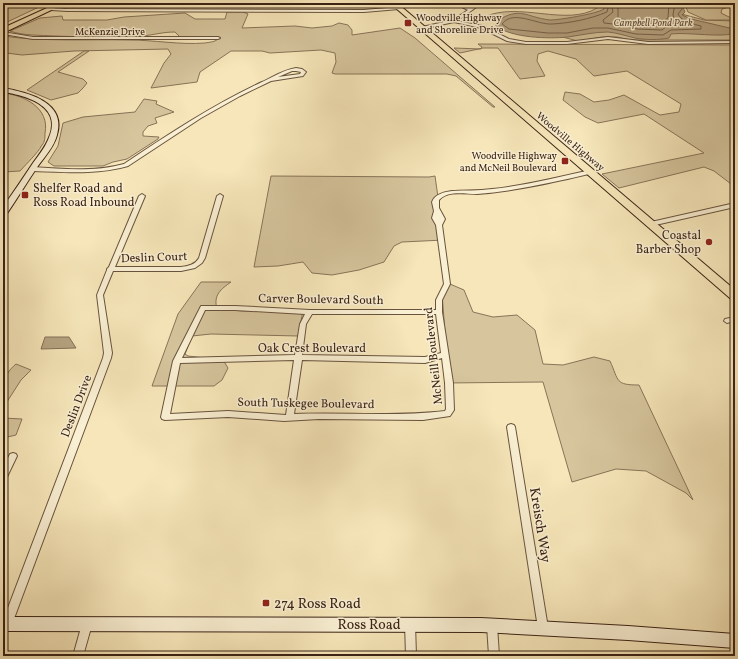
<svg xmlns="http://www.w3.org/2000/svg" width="738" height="659" font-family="Vollkorn,serif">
	<rect width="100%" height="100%" fill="#f6e6b9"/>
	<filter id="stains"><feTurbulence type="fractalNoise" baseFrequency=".005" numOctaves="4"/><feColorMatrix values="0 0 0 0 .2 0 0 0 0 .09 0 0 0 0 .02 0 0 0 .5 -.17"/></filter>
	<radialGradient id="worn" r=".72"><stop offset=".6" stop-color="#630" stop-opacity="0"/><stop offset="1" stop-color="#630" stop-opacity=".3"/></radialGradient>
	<g fill="#d6c59d" stroke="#887459">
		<path d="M598,3h72v8l34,9 31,1v19h-105l-13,-3h-15l-24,4 -94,-24c35,-16 82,10 113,-9z"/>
		<path d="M684,3h51v2l-13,4 -1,4 14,7h-29l-18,-8z"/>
		<path d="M3,5l38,1 -38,18z"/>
		<path d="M227,12h16l5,2 -6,14 53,-2 17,2 20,-2 7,-3 9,2 4,5v5l48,-7 15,10 80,69h-2l-37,-31 -9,-2h-112l-3,-1 4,-11 -1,-9 -14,-3 -51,3 -8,-2h-31l-31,21 -3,10 -46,6 13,-25 7,-9 -3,-5 -94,2 -52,4 -16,-2 -3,2v-9l3,-1 -3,-1v-8c42,6 84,3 126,4 26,0 50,5 76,3 5,-1 11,-1 14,-5l-39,-1 -5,-5c-13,0 -21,3 -33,4 -29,2 -58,1 -87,0 -15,-1 -31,0 -45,-5l30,-13 22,-2 1,4h44l17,-3 61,-4 10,6h30z"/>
		<path d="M478,44l257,1v142l-21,-16 -10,-4 -85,21 -17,-14 102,-21 -60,-39 -46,9 -13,-6 -22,-17 2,-8 15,2 14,8 15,-2 15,-5 36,20 19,-3 2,-8 -54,-33 -33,5 -18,-17 -28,-8 -10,3 -1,7 8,15 -25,3 -22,-31h-15l-23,5 -6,-5 27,1 1,-2z"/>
		<path d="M84,51h5l-31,21 25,7 4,4 -4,5 -5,5 -27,7 -24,-10z"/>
		<path d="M3,93c21,2 47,15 42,40 0,4 0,9 -3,12 -5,9 -15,18 -22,26l-17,1z"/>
		<path d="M144,99l13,2 -1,3 18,8 -19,6 2,5 -9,3 -5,6v4l16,1 -1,2 -31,20 -14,3 -10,4h-49l-6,-4 10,-16 5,-23 20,-6 52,-5z"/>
		<path d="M271,176l158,1 6,-1 9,64 -42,2 -8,4 -10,16 -25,8 -27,5 -20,-2 -9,-11 -25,4 -24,1z"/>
		<path d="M201,282h30c-10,7 -18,13 -14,27l26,2h60l-5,25 -87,-2 -19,2 -7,18 3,2 35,4 5,8 -6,12 -8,6h-62l26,-72z"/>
		<path d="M450,284l14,6 9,22 20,5 24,-2 18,15 8,34 20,1 31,-8 16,4c9,20 5,24 29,24l54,115 -7,-7 -40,-22 -30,-2 -44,13 -29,-100 -97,1 1,-24 -5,-66z"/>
		<path d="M16,364l15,6 -10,10 -18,28c0,-18 -2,-32 13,-44z"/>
		<path d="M3,418l19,1 -6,16 -13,3z"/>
	</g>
	<g fill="#b6a381" stroke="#846f56">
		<path d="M602,3h79l4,9 -3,3 9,4 43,10 1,4c-13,5 -47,-1 -64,1l-2,4c-10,2 -24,2 -34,0 -9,-2 -17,-5 -27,-6 -14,0 -26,3 -40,5 -20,2 -56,1 -72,-11l1,-5c24,-15 28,-4 53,-1 9,0 46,-6 54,-11z"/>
		<path d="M45,337h24l7,11 -35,1z"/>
	</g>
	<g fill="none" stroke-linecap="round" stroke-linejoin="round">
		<g stroke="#78624b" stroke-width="1">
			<path d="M606,3l2,5 -1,4c-17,7 -36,11 -55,12 -15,1 -39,-15 -50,0l7,5 39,4h19l26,-5h15l28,6 27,1 8,-5 30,-1v-3c-8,-2 -19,-4 -23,-12l4,-5 -2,-6"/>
			<path d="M611,3l2,9 -10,8 1,3 19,2 14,4 25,1 5,-4 9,-3 -3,-8 2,-12"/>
			<path d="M618,3v15l20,5 21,1 9,-6 1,-15"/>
		</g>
		<g stroke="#69533e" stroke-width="2">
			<g id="street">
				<path d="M454,3h5l11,5 8,-5h4l-25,18 26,5 26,13 17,3h41l41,-5 40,5 87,-1v2l-87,1 -40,-5 -41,5h-41l-19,-3 -26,-13 -27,-6 -32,7v-2l31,-7 15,-10z"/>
				<path d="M398,7h1v2l-35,3 -297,-1 -16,-1 -2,-1 2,-1 16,1 297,1z"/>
				<path d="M3,32l30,5h185l2,1 -2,1h-185l-30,-5z"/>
				<path d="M296,68l6,1 4,3 -3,4 -32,5 -31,15 -39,22 -73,48c-31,9 -63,6 -95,5l-3,-2 3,-2c30,2 62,5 91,-3 45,-30 89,-59 138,-82 11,-5 21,-12 34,-14zM292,71h4l5,1 -1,2 -22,3z"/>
				<path d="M591,170l3,2 -1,1c-38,9 -77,18 -116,21 -12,0 -29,-4 -38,6v8l6,11 -3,6 8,59 -8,16v12l11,71 1,27 -4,6 -27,4 -104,-1 -35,2 -56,-4 -63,3 -3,-1 -1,-2 12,-56 28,-55h34l75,4h126v-10l8,-16 -8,-59 -4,-7 2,-7 -2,-9c3,-8 12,-10 20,-11 13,-1 26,0 40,-2 33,-3 66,-12 99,-19zM205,310h30l70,4 -5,10 -5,31 -113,3zM312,314h124l5,39 -16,4 -123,-2 4,-31zM442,358l3,25 1,26 -1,2c-50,6 -101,1 -151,3l8,-54 123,3zM294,360l-8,55 -58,-4 -58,3 10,-51z"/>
				<path d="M142,194l3,2 -30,71h66c7,-1 14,-2 18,-9l18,-62 3,-2 3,2 -18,62 -3,5 -7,5 -14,3h-68l-10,24 9,58 -1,5 -99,266 -1,3 -4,2 -4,-2v-6l100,-263 1,-5 -7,-58 10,-25v-1l2,-2 30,-71z"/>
				<path d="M735,203v4l-84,19 -3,-2 3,-2z"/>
				<path d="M735,317v4l-8,2 -3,-2 1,-2z"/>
				<path d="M511,424l3,1 1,2 33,201 -1,3 -4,2 -4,-2 -1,-3 -31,-201 1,-2z"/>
				<path d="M13,453l3,1 1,2 -11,23 -3,1v-12l7,-14z"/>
				<path d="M87,619l4,2 1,3 -9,32h-10l9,-32 1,-3z"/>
				<path d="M410,619l4,2 1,3 1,32h-10l-1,-32 1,-3z"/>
				<path d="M492,620l4,2 1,3 2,31h-10l-2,-31 1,-3z"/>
			</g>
		</g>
		<g stroke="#3a2215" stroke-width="2">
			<g id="secondary">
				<path d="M3,88c24,4 64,14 54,47 -3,12 -12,21 -19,31 -11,16 -21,33 -32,49h-3v-8c10,-14 20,-29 30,-44 5,-7 11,-14 15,-23 16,-33 -19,-44 -45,-48z"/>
				<path d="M3,617l478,1 147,8 107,8v14l-107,-8 -147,-8 -478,-1z"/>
			</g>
		</g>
		<g stroke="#3a2215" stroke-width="2">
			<g id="primary">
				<path d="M58,3h8l-63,30v-5z"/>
				<path d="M390,3h7l338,287v10l-4,-1z"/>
			</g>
		</g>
		<use href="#street" fill="#f9efd2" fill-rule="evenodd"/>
		<use href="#secondary" fill="#f9efd2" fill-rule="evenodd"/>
		<use href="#primary" fill="#f6e6b9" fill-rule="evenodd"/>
	</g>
	<g fill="#8f2418" stroke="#f9efd2" stroke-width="1.5">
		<rect x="404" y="19" width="8" height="8" rx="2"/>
		<rect x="561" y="157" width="8" height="8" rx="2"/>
		<rect x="21" y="191" width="8" height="8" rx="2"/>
		<circle cx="709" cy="242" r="4"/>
		<rect x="262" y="599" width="8" height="8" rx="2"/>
	</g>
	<g text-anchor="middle" stroke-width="3" stroke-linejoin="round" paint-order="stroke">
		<g font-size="10" fill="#3a2215" stroke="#f9efd2" text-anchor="start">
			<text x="416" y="21">Woodville Highway<tspan x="416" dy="12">and Shoreline Drive</tspan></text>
			<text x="557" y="159" text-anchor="end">Woodville Highway<tspan x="557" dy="12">and McNeil Boulevard</tspan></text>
		</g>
		<g font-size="10" font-style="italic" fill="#614b37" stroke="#f9efd2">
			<text x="653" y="26">Campbell Pond Park</text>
		</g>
		<g font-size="10" fill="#3a2215" stroke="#f9efd2">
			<text x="110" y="35">McKenzie Drive</text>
			<text transform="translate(571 141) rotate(40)" y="4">Woodville Highway</text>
		</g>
		<g font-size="12" fill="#3a2215" stroke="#f9efd2" text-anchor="start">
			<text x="33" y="192">Shelfer Road and<tspan x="33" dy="14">Ross Road Inbound</tspan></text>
			<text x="701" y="239" text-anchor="end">Coastal<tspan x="701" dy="14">Barber Shop</tspan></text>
		</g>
		<g font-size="12" fill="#3a2215" stroke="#f9efd2">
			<text transform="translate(154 257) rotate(-2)" y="4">Deslin Court</text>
			<text transform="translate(321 299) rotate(1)" y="4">Carver Boulevard South</text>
			<text x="312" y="352">Oak Crest Boulevard</text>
			<text transform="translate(433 356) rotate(-96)" y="4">McNeill Boulevard</text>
			<text transform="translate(306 403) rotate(1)" y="4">South Tuskegee Boulevard</text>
			<text transform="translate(76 406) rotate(-69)" y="4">Deslin Drive</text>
		</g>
		<g font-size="14" fill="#3a2215" stroke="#f9efd2">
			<text transform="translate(541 525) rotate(81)" y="5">Kreisch Way</text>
			<text x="369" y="629">Ross Road</text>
		</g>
		<g font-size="14" fill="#3a2215" stroke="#f9efd2" text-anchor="start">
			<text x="274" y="608">274 Ross Road</text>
		</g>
	</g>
	<rect width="738" height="659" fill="none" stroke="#f6e6b9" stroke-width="16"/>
	<rect x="4" y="4" width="730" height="651" fill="none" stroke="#3a2215" stroke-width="2"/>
	<rect x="8" y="8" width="722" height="643" fill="none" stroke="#3a2215"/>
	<rect width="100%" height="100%" filter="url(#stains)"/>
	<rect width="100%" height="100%" fill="url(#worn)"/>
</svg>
